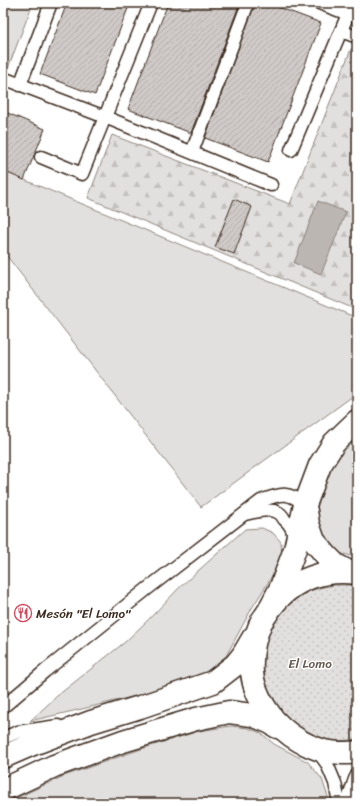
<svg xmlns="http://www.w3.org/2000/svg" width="360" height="806" font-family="Sriracha,sans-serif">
	<defs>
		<pattern id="forest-firs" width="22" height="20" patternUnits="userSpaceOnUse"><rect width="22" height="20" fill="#e2e0de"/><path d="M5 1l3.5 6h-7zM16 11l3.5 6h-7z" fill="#c3c0be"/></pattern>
		<pattern id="park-dots" width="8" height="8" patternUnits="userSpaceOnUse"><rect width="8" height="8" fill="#e2e0de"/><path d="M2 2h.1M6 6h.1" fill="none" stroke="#c3c0be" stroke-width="1.8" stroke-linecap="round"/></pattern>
		<pattern id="building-hatch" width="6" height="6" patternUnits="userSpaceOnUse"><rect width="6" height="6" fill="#cfcac7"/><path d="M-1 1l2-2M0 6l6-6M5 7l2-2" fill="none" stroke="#b3aeaa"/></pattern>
	</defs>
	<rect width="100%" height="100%" fill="#fff"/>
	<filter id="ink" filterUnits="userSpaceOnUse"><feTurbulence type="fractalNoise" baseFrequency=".025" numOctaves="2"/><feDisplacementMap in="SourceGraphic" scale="8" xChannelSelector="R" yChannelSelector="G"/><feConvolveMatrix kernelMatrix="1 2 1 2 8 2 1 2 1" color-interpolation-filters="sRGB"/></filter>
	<g filter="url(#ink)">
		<g fill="#e2e0de" stroke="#8e857e">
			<path d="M3,3h30l-25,65 -5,-2z"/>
			<path d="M3,171l354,147v75l-156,114 -198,-256z"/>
			<path d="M357,436v121h-1l-17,-4 -19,-21 -4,-22 7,-28 9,-19 16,-20z"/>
			<path d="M262,528l11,5 8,9 1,15 -13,24 -17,27 -26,48 -25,20 -33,12 -86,21 -52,12 27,-25 68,-54 22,-21 34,-35 64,-57z"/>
			<path d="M231,726l17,2 13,5 13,11 34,18 14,17 8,24h-325l59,-27 77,-27 58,-18z"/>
		</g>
		<path fill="url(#forest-firs)" stroke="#8e857e" d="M351,49l6,3v258l-269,-112 24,-63 178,69z"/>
		<path fill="url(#park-dots)" stroke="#8e857e" d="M334,585h19l4,2v152c-17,3 -35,2 -51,-6 -55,-29 -57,-106 -4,-138 10,-6 21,-8 32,-10z"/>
		<path fill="#bcb6b3" stroke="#887e77" d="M318,201l28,11 -25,62 -27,-11z"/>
		<g fill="url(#building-hatch)" stroke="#3b2a1e">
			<path d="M67,3h63l-35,92 -55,-21z"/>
			<path d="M168,3h72l-49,130 -63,-24z"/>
			<path d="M255,3h12l54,20 -53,139 -63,-24z"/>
			<path d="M3,111l42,18 -21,51 -21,-9z"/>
			<path d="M234,199l18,8 -18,47 -19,-7z"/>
		</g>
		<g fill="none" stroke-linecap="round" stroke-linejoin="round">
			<g stroke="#3b2a1e" stroke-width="15">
				<g id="service">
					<path d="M319,3l29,11 4,-11"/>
					<path d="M341,31l16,6"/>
					<path d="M3,78l102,39 166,68"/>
					<path d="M20,85l31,-82"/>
					<path d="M291,150l57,-136"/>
					<path d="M192,152l56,-149"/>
					<path d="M41,157l41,17 69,-171"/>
					<path d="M245,514c8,-2 24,-6 32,-2 3,1 6,5 7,7 6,5 10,12 10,20"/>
					<path d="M3,707l42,-36 102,-82 114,-88c20,-8 28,-10 44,4"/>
					<path d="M3,738l15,-6 40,-6"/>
					<path d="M317,750l10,14 8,19 4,20"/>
					<path d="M347,803l8,-24 2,-4"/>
				</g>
			</g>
			<g stroke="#3b2a1e" stroke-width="25">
				<g id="minor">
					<path d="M306,511l2,13 6,17 12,14 10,10 13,7"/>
					<path d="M271,606l10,-19 14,-38 10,-44 15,-40 14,-22 23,-22"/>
				</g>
			</g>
			<g stroke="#3b2a1e" stroke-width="25">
				<g id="secondary">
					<path d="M357,573c-15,-2 -31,-1 -45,4 -20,7 -35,20 -46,38 -2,3 -5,6 -6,10 -6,14 -9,32 -8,48 2,18 12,35 23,48 10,11 21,19 35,25 3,1 7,3 11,4 8,3 28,4 36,2"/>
					<path d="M3,757l30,-13 58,-22 49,-15 73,-25 22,-17 8,-10 10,-17"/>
					<path d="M3,790l51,-24 69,-25 73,-22 33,-7 23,3 17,7 8,5"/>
				</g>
			</g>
			<use href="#service" stroke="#fff" stroke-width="12"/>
			<use href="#minor" stroke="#fff" stroke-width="22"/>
			<use href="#secondary" stroke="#fff" stroke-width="22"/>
		</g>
	</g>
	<defs>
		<g id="restaurant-ring" transform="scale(0.9)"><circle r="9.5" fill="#fff" stroke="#d1495b" stroke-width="1.5"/><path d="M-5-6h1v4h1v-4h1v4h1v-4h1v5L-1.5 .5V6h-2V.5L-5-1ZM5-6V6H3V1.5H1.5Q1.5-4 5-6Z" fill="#d1495b"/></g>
	</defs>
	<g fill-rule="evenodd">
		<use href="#restaurant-ring" x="23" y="613"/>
	</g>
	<g text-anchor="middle" stroke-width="3" stroke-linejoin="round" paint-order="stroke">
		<g font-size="13" fill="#3b2a1e" stroke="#fff" text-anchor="start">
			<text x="36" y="618">Mesón "El Lomo"</text>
		</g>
		<g font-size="13" fill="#65584e" stroke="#fff">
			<text x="310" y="668">El Lomo</text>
		</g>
	</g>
	<rect width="360" height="806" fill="none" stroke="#fff" stroke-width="16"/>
	<rect x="8" y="8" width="344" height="790" fill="none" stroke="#3b2a1e" stroke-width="1.5" filter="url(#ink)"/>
</svg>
